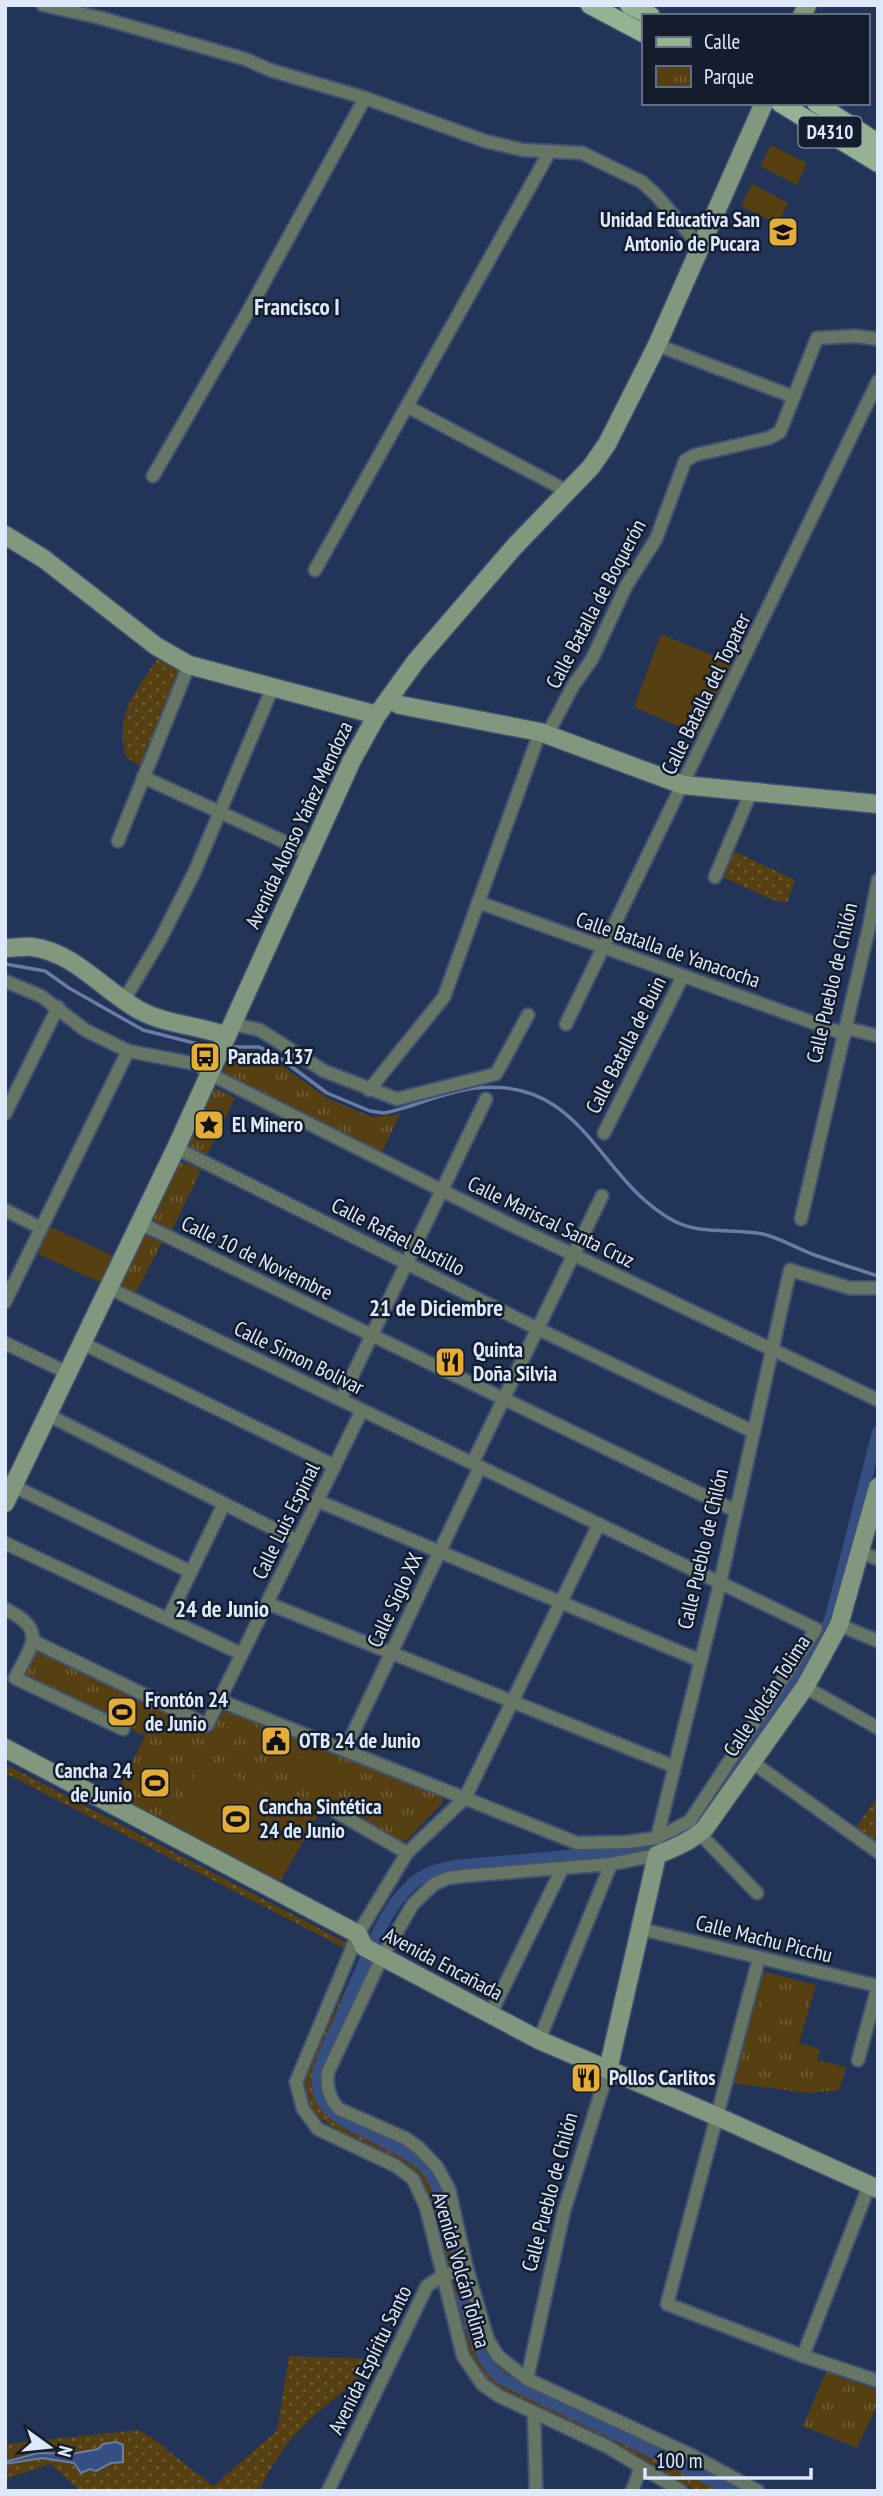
<svg xmlns="http://www.w3.org/2000/svg" width="883" height="2496" font-family="'PT Sans Narrow',sans-serif">
	<defs>
		<pattern id="grass-dots" width="8" height="8" patternUnits="userSpaceOnUse" patternTransform="scale(1.75)"><rect width="8" height="8" fill="#564011"/><path d="M2 2h.1M6 6h.1" fill="none" stroke="#6e5c35" stroke-width="1.8" stroke-linecap="round"/></pattern>
		<pattern id="park-tufts" width="24" height="20" patternUnits="userSpaceOnUse" patternTransform="scale(1.75)"><rect width="24" height="20" fill="#564011"/><path d="M3 7l-1-3M5 7V3M7 7l1-3M15 17l-1-3M17 17v-4M19 17l1-3" fill="none" stroke="#6e5c35"/></pattern>
	</defs>
	<rect width="100%" height="100%" fill="#223458"/>
	<g fill="url(#grass-dots)">
		<path d="M160,656l20,14 -40,96 -13,-8c-15,-40 11,-72 33,-102z"/>
		<path d="M731,850l64,30 -8,23 -17,-4 -49,-23z"/>
		<path d="M5,1764l346,181 -3,5 -343,-177z"/>
		<path d="M878,1796v41l-5,4 -18,-12z"/>
		<path d="M362,1956l11,5 -49,111 23,46 64,31 20,20 13,22 16,68 -13,5c-7,-24 -13,-69 -29,-87 -25,-28 -97,-44 -109,-74 -4,-11 -4,-22 -3,-32z"/>
		<path d="M465,2281l30,78 8,11 23,14 220,107h-50l-81,-47 -113,-55 -17,-13 -10,-13 -7,-14 -15,-63z"/>
		<path d="M289,2356l87,3 -6,12c-50,38 -84,62 -111,120h-179l-29,-27 -46,15v-35l133,-14 13,7 62,49 64,-55z"/>
	</g>
	<g fill="url(#park-tufts)">
		<path d="M250,1050l20,7 57,41 45,19 28,-3 -19,40 -155,-79 -3,-4 9,-20z"/>
		<path d="M215,1088l20,10 -29,59 -17,-8 -3,-5z"/>
		<path d="M177,1163h9l15,7 -30,62 -18,-9 -1,-6z"/>
		<path d="M148,1232l15,8 -28,54 -14,-8 -2,-5 23,-47z"/>
		<path d="M36,1650l175,84 14,-26 216,86 2,8 -37,39 -5,1 -75,-41 -46,81 -164,-87 29,-59 -123,-58z"/>
		<path d="M766,1972l50,13 -17,58 21,6 -3,11 29,7 -7,23 -30,3 -78,-10 28,-107z"/>
		<path d="M826,2372l52,18v13l-21,45 -54,-22z"/>
	</g>
	<g fill="#564011">
		<path d="M771,145l36,18 -10,22 -37,-19z"/>
		<path d="M752,184l36,19 -10,21 -37,-18z"/>
		<path d="M661,634l73,30 -35,71 -65,-28z"/>
		<path d="M49,1226l64,30 -12,27 -65,-30z"/>
		<path d="M100,1694l50,21 -6,15 -50,-22z"/>
		<path d="M303,1747l37,17 -12,26 -37,-18z"/>
		<path d="M204,1759l101,57 -36,64 -101,-57z"/>
		<path d="M141,1760l41,20 -14,26 -40,-19z"/>
		<path d="M766,1987l42,10 -7,25 -41,-10z"/>
	</g>
	<path fill="#354f82" stroke="#687da6" stroke-width="2" d="M116,2442l7,3v17l-12,1 -15,8 -6,-2 -9,4 -7,-10 -32,-5 -37,6v-2l33,-9 34,1 26,-5 5,-5z"/>
	<g fill="none" stroke-linecap="round" stroke-linejoin="round">
		<g stroke="#687da6" stroke-width="3.5">
			<path d="M5,964l40,7 24,17 74,42 63,16h9"/>
			<path d="M230,1047h29l14,6 54,40 43,18 14,2c31,-6 61,-22 92,-25 109,-11 121,92 198,133 26,14 60,7 89,13 17,4 33,14 49,20 22,8 44,15 66,22"/>
		</g>
		<g stroke="#354f82" stroke-width="12">
			<path d="M703,1817l119,-176 9,-24 47,-185"/>
			<path d="M454,2247c-6,-23 -11,-51 -23,-72 -22,-34 -100,-46 -111,-79 -3,-7 -3,-19 -1,-26 4,-17 14,-34 21,-50 16,-37 40,-105 68,-132 13,-14 29,-19 47,-22l179,-16 18,-3 27,-10"/>
			<path d="M463,2297c9,28 14,63 39,82l231,112"/>
		</g>
		<g stroke="#405172" stroke-width="16">
			<g id="street">
				<path d="M43,5l58,13 144,41 25,11 95,28 120,43 38,9 59,3 60,29 14,13 44,51"/>
				<path d="M657,345l137,52"/>
				<path d="M408,407l159,84"/>
				<path d="M153,476l93,-161 119,-217"/>
				<path d="M315,570l235,-419"/>
				<path d="M547,735l26,-49 19,-27 34,-73 30,-47 29,-78 10,-6 74,-17 11,-6 37,-94 38,-2 23,3"/>
				<path d="M143,777l166,76"/>
				<path d="M118,841l71,-176"/>
				<path d="M715,877l36,-85"/>
				<path d="M478,902l367,132"/>
				<path d="M5,981l36,15 44,34 43,21 69,13 13,10 297,149 371,177"/>
				<path d="M124,1000l36,-60 34,-67 78,-184"/>
				<path d="M232,1024l28,6 64,41 73,28 99,-25 32,-59"/>
				<path d="M566,1024l312,-643"/>
				<path d="M846,1028l32,8"/>
				<path d="M369,1090l75,-93 96,-265"/>
				<path d="M5,1114l53,-107"/>
				<path d="M604,1133l79,-157"/>
				<path d="M176,1148l362,181 216,103"/>
				<path d="M5,1210l36,18"/>
				<path d="M801,1219l68,-292 9,-47"/>
				<path d="M140,1223l596,288"/>
				<path d="M109,1288l707,341 -126,192 -33,17 -30,4 -50,1 -356,-142"/>
				<path d="M5,1302l123,-251"/>
				<path d="M5,1343l63,30"/>
				<path d="M82,1343l253,123"/>
				<path d="M341,1399l145,-300"/>
				<path d="M48,1415l250,126"/>
				<path d="M473,1462l129,-266"/>
				<path d="M13,1486l178,86"/>
				<path d="M318,1501l381,159"/>
				<path d="M599,1524l-134,274 -58,55 -49,81 -62,148 7,27 15,20 78,37 17,13 13,28 37,149 19,28 17,12 109,51 73,44"/>
				<path d="M5,1543l237,111"/>
				<path d="M859,1552l19,7"/>
				<path d="M267,1603l406,163"/>
				<path d="M5,1609c43,21 27,35 10,69l108,51"/>
				<path d="M168,1619l56,-115"/>
				<path d="M839,1625l39,16"/>
				<path d="M33,1641l174,84 155,-315"/>
				<path d="M805,1687l73,41"/>
				<path d="M345,1750l135,-283"/>
				<path d="M752,1762l126,90"/>
				<path d="M326,1806l81,47"/>
				<path d="M700,1834l57,59"/>
				<path d="M657,1838l63,-255 70,-313 60,18h28"/>
				<path d="M657,1855l-46,9 -148,12 -15,2 -14,6 -21,20 -31,53 -54,115c-2,15 1,26 11,37l66,29 14,10 18,19 12,22 18,80 21,71 10,16 29,23 166,77 65,35"/>
				<path d="M641,1929l237,57"/>
				<path d="M759,1958l-92,346 136,52 75,25"/>
				<path d="M490,2015l72,-146"/>
				<path d="M539,2040l72,-176"/>
				<path d="M858,2060l20,-74"/>
				<path d="M803,2356l66,-170"/>
				<path d="M527,2379l37,-168 44,-141"/>
				<path d="M534,2413l2,78"/>
				<path d="M328,2491l99,-205 15,-10 25,-7"/>
				<path d="M632,2491l9,-24"/>
			</g>
		</g>
		<g stroke="#405172" stroke-width="21">
			<g id="secondary">
				<path d="M802,16l5,-11"/>
				<path d="M5,535l39,24 112,87 33,19 188,50"/>
				<path d="M389,699l11,6 140,27 143,53 195,19"/>
				<path d="M5,948c9,0 19,-2 27,-1 42,5 71,43 107,63 27,15 59,15 88,26"/>
				<path d="M5,1503l171,-355 176,-388 25,-45 39,-54 98,-114 77,-80 16,-23 50,-99 107,-242"/>
				<path d="M5,1748l353,186 6,13 175,93 177,76 162,73"/>
				<path d="M608,2070l49,-215c16,-7 35,-14 48,-27l100,-141 34,-62 39,-138"/>
			</g>
		</g>
		<g stroke="#405172" stroke-width="21">
			<g id="primary">
				<path d="M590,5l53,28"/>
				<path d="M629,5l22,11"/>
				<path d="M780,103l98,60"/>
				<path d="M816,103l62,40"/>
			</g>
		</g>
		<use href="#street" stroke="#667564" stroke-width="12"/>
		<use href="#secondary" stroke="#81987e" stroke-width="18"/>
		<use href="#primary" stroke="#95b392" stroke-width="18"/>
	</g>
	<defs>
		<g id="school-square" transform="scale(1.575)"><rect x="-9" y="-9" width="18" height="18" rx="4" fill="#e4ad35" stroke="#141d2d"/><path d="M0-5L7-2L0 1L-7-2ZM-4 1L0 2.5L4 1V4Q0 6-4 4Z" fill="#111"/></g>
		<g id="bus-square" transform="scale(1.575)"><rect x="-9" y="-9" width="18" height="18" rx="4" fill="#e4ad35" stroke="#141d2d"/><path d="M-5-6H5V4H4V6H2V4H-2V6H-4V4H-5ZM-3.5-4V0h7V-4ZM-3.5 1.2v1.5H-2V1.2ZM2 1.2v1.5H3.5V1.2Z" fill="#111"/></g>
		<g id="sight-square" transform="scale(1.575)"><rect x="-9" y="-9" width="18" height="18" rx="4" fill="#e4ad35" stroke="#141d2d"/><path d="M0-6L1.8-2.2L6-1.7L2.9 1.2L3.7 5.4L0 3.3L-3.7 5.4L-2.9 1.2L-6-1.7L-1.8-2.2Z" fill="#111"/></g>
		<g id="restaurant-square" transform="scale(1.575)"><rect x="-9" y="-9" width="18" height="18" rx="4" fill="#e4ad35" stroke="#141d2d"/><path d="M-5-6h1v4h1v-4h1v4h1v-4h1v5L-1.5 .5V6h-2V.5L-5-1ZM5-6V6H3V1.5H1.5Q1.5-4 5-6Z" fill="#111"/></g>
		<g id="stadium-square" transform="scale(1.575)"><rect x="-9" y="-9" width="18" height="18" rx="4" fill="#e4ad35" stroke="#141d2d"/><path d="M0-5a6.5 5 0 1 0 0 10a6.5 5 0 1 0 0-10ZM-3.5-1.8h7v3.6h-7Z" fill="#111"/></g>
		<g id="civic-square" transform="scale(1.575)"><rect x="-9" y="-9" width="18" height="18" rx="4" fill="#e4ad35" stroke="#141d2d"/><path d="M-.6-6.5H3V-4.5H.6V-3L4-1V1h2V6H-6V1h2V-1L-.6-3ZM-1.2 2.5V6h2.4V2.5Z" fill="#111"/></g>
	</defs>
	<g fill-rule="evenodd">
		<use href="#school-square" x="783" y="232"/>
		<use href="#bus-square" x="205" y="1057"/>
		<use href="#sight-square" x="209" y="1125"/>
		<use href="#restaurant-square" x="450" y="1362"/>
		<use href="#stadium-square" x="122" y="1712"/>
		<use href="#civic-square" x="276" y="1741"/>
		<use href="#stadium-square" x="155" y="1783"/>
		<use href="#stadium-square" x="236" y="1819"/>
		<use href="#restaurant-square" x="586" y="2078"/>
	</g>
	<g text-anchor="middle" stroke-width="5" stroke-linejoin="round" paint-order="stroke">
		<rect fill="#141d2d" stroke="#a1abbd" stroke-width="2" x="798.5" y="116.5" width="63" height="31" rx="5"/>
		<g font-size="19" font-weight="bold" fill="#dee8fb">
			<text x="830" y="139">D4310</text>
		</g>
		<g font-size="21" font-weight="bold" fill="#dee8fb" stroke="#141d2d" text-anchor="start">
			<text x="760" y="227" text-anchor="end">Unidad Educativa San<tspan x="760" dy="24">Antonio de Pucara</tspan></text>
			<text x="228" y="1064">Parada 137</text>
			<text x="232" y="1132">El Minero</text>
			<text x="473" y="1357">Quinta<tspan x="473" dy="24">Doña Silvia</tspan></text>
			<text x="145" y="1707">Frontón 24<tspan x="145" dy="24">de Junio</tspan></text>
			<text x="299" y="1748">OTB 24 de Junio</text>
			<text x="132" y="1778" text-anchor="end">Cancha 24<tspan x="132" dy="24">de Junio</tspan></text>
			<text x="259" y="1814">Cancha Sintética<tspan x="259" dy="24">24 de Junio</tspan></text>
			<text x="609" y="2085">Pollos Carlitos</text>
		</g>
		<g font-size="21" fill="#dee8fb" stroke="#141d2d">
			<text transform="translate(596 604) rotate(-62)" y="7">Calle Batalla de Boquerón</text>
			<text transform="translate(706 694) rotate(-64)" y="7">Calle Batalla del Topater</text>
			<text transform="translate(299 825) rotate(-65)" y="7">Avenida Alonso Yañez Mendoza</text>
			<text transform="translate(668 950) rotate(19)" y="7">Calle Batalla de Yanacocha</text>
			<text transform="translate(832 983) rotate(-77)" y="7">Calle Pueblo de Chilón</text>
			<text transform="translate(626 1045) rotate(-63)" y="7">Calle Batalla de Buin</text>
			<text transform="translate(551 1222) rotate(26)" y="7">Calle Mariscal Santa Cruz</text>
			<text transform="translate(398 1237) rotate(27)" y="7">Calle Rafael Bustillo</text>
			<text transform="translate(257 1258) rotate(26)" y="7">Calle 10 de Noviembre</text>
			<text transform="translate(299 1358) rotate(26)" y="7">Calle Simon Bolivar</text>
			<text transform="translate(286 1521) rotate(-64)" y="7">Calle Luis Espinal</text>
			<text transform="translate(703 1549) rotate(-77)" y="7">Calle Pueblo de Chilón</text>
			<text transform="translate(395 1600) rotate(-65)" y="7">Calle Siglo XX</text>
			<text transform="translate(767 1696) rotate(-57)" y="7">Calle Volcán Tolima</text>
			<text transform="translate(764 1939) rotate(14)" y="7">Calle Machu Picchu</text>
			<text transform="translate(443 1964) rotate(28)" y="7">Avenida Encañada</text>
			<text transform="translate(550 2192) rotate(-75)" y="7">Calle Pueblo de Chilón</text>
			<text transform="translate(461 2270) rotate(74)" y="7">Avenida Volcán Tolima</text>
			<text transform="translate(370 2360) rotate(-64)" y="7">Avenida Espíritu Santo</text>
		</g>
		<g font-size="23" font-weight="bold" fill="#dee8fb" stroke="#141d2d">
			<text x="297" y="315">Francisco I</text>
			<text x="436" y="1316">21 de Diciembre</text>
			<text x="222" y="1617">24 de Junio</text>
		</g>
	</g>
	<rect width="883" height="2496" fill="none" stroke="#dee8fb" stroke-width="14"/>
	<rect x="642" y="14" width="228" height="91" fill="#141d2d" stroke="#656e7f" stroke-width="2"/>
	<rect x="656" y="37" width="35" height="10" fill="#95b392" stroke="#656e7f" stroke-width="2"/>
	<text x="704" y="49" font-size="21" fill="#dee8fb">Calle</text>
	<rect x="656" y="66" width="35" height="21" fill="url(#park-tufts)" stroke="#656e7f" stroke-width="2"/>
	<text x="704" y="84" font-size="21" fill="#dee8fb">Parque</text>
	<g transform="translate(49 2447) rotate(105)" stroke="#141d2d" stroke-width="5" paint-order="stroke">
	<path d="M0-5L12 26L0 18L-12 26Z" fill="#dee8fb"/>
	<text y="-10" font-size="19" font-weight="bold" text-anchor="middle" fill="#dee8fb">N</text>
	</g>
	<path d="M645 2468v10h166v-10" fill="none" stroke="#dee8fb" stroke-width="3.5"/>
	<text x="656" y="2468" font-size="21" fill="#dee8fb" stroke="#141d2d" stroke-width="5" paint-order="stroke">100 m</text>
</svg>
